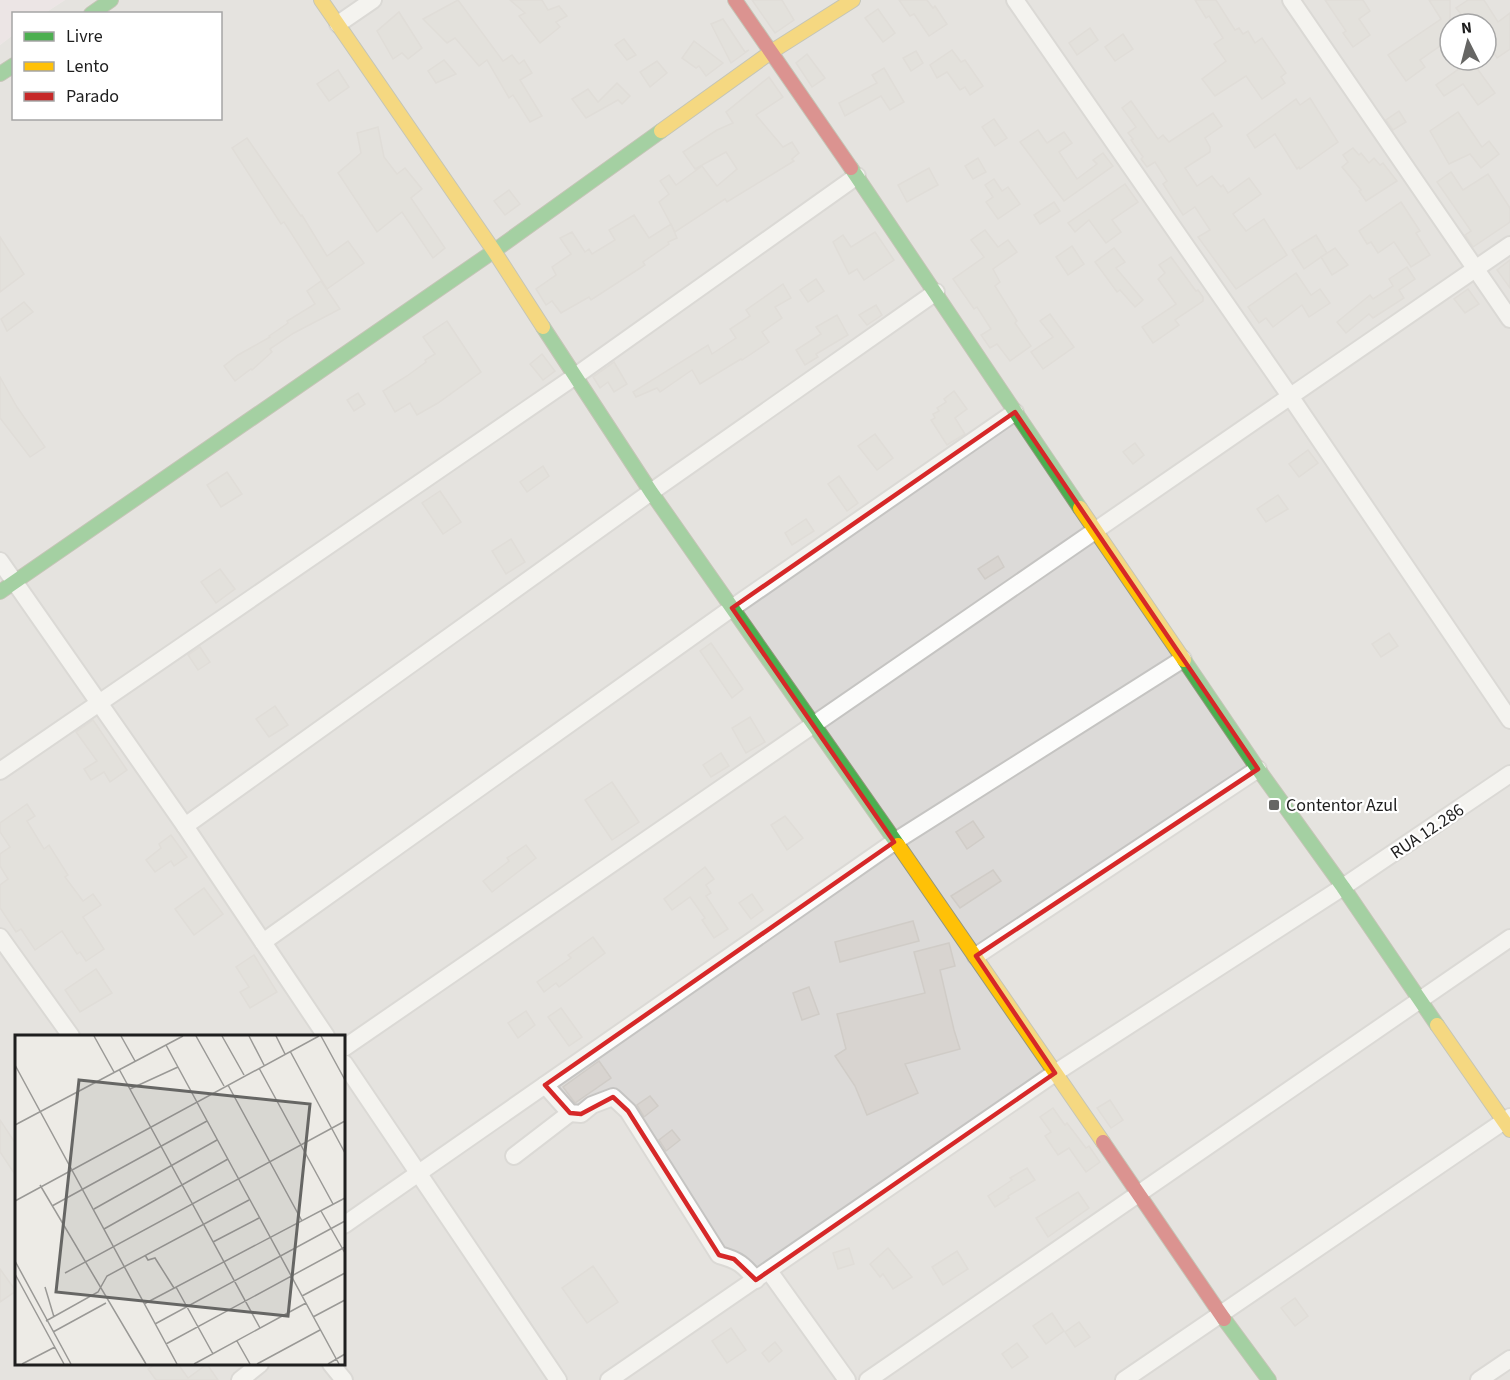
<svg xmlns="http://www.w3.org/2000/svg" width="1510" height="1380" font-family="'Source Sans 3',sans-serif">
	<rect width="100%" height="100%" fill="#edebe6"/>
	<path fill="#dcdad8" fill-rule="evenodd" d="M65,0h1445v1380h-1510v-1335l13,-10 1,83h206v-104l-175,-1zM1450,24h36v36h-36zM16,1036h328v328h-328z"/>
	<path fill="#ebdee5" d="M0,0h65l-20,13 -31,1 -1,21 -13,10z"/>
	<g fill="#d8d4d0" stroke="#d0ccc7" stroke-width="1.5">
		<path d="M458,0l45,61 9,-6 7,9 5,-4 8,13 -12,7 22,36 -12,6 -17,-27 -4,3 -22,-38 -8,6 -24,-28 -8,5 -24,-24z"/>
		<path d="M510,0h32l6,10 11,-4 8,10 -11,6 4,5 -20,16 -21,-27 6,-3z"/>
		<path d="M752,0h30l12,20 -19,13z"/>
		<path d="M899,0h28l6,8 2,-2 12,18 -18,12 -15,-22 -4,2z"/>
		<path d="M1195,0h21l19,30 4,-2 4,6 5,-3 7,12 7,-5 24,35 -5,4 4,6 -23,16 -16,-23 -31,20 -13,-17 24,-18 -12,-17 9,-6 -14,-22 -3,2z"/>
		<path d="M1325,0h38l7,11 -11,8 11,16 -17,12 -10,-14 3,-2z"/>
		<path d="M1429,0h21v39l-30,21 5,7 -19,14 -18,-26 53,-36z"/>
		<path d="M1468,0h16l14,22 12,-9v36l-13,9 -11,-17v-17h-17l-13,-16z"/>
		<path d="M878,9l17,24 -12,9 -18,-24z"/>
		<path d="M399,12l23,36 -14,11 -6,-6 -9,6 -16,-28z"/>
		<path d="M723,19l22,33 4,-2 -18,13 -20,-39z"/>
		<path d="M1090,28l8,12 -21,15 -8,-12z"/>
		<path d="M1123,34l10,15 -18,12 -10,-14z"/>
		<path d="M624,39l12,16 -9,5 -12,-15z"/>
		<path d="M694,41l29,22 -17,13 -7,-10 -3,2 -14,-10z"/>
		<path d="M952,50l9,12 4,-2 18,26 -13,9 -5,-8 -5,3 -13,-18 -10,6 -7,-13z"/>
		<path d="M916,51l7,12 -12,8 -8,-13z"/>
		<path d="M807,54l18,24 -13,9 -16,-24z"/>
		<path d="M444,60l12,14 -20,9 -8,-12z"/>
		<path d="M1454,60h17l24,33 -17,12 -15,-21 -19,12 -8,-11 24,-17z"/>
		<path d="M657,61l10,12 -17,14 -10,-15z"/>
		<path d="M884,68l20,34 -14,8 -9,-14 -36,20 -6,-13 38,-20 -5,-8z"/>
		<path d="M338,70l11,17 -20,14 -12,-17z"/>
		<path d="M769,77l14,20 -27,18 27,32 9,-5 7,11 -7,6 2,2 -67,41 -2,-3 -50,33 -16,-30 10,-8 -9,-13 9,-6 7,10 26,-19 15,20 20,-17 -11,-17 -31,17 -12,-17 34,-22 16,-7 -7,-11z"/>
		<path d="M617,83l13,13 -8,8 -4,-4 -32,18 -14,-19 16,-10 10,13z"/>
		<path d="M1310,98l28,44 -38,27 -1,-2 -2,2 -22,-35 -20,14 -8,-13 49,-36 4,6z"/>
		<path d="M1131,101l27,38 5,-4 6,7 44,-29 9,13 -17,12 5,9v5l-25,16 12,18 15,-10 9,11 2,-2 5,8 21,-15 12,16 -28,20 13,17 18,-12 23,36 -51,34 -38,-52 12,-7 -15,-23 -12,8 -20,-31 4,-3 -12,-19 -8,5 -6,-8 2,-2 -12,-17 2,-1 -5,-6 8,-6 -14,-19z"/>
		<path d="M1399,111l7,11 -13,8 -7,-10z"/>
		<path d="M1458,112l24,35 7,-6 10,13 -18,14 -11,-14 -21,10 -19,-33z"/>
		<path d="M994,119l13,19 -12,8 -13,-19z"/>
		<path d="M378,127l6,30 13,17 8,-6 17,21 -11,9 34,50 -12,10 -31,-46 -25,20 -39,-59 23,-20 -4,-20z"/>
		<path d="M1038,130l9,13 17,-11 8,11 -13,9 18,27 20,-15 -4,-4 10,-7 10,13 -49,35 -44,-59z"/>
		<path d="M247,138l54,78 1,-1 25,41 21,-15 16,22 -37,26 -43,-67 -3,2 -49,-76z"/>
		<path d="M1353,148l6,7 2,-2 8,10 5,-5 6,7 3,-2 14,18 -31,20 -7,-10 2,-1 -19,-23 6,-5 -5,-7z"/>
		<path d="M978,158l8,14 -13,7 -8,-13z"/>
		<path d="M929,168l9,17 -31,17 -9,-17z"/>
		<path d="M1451,172l12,18 25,-16 22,34v14l-37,25 -8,-12 6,-4 -34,-49z"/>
		<path d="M994,179l8,12 6,-4 12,17 -22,15 -12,-17 7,-5 -8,-12z"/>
		<path d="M1125,184l13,18 -26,18 9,12 -15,11 -17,-23 -14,12 -7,-9z"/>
		<path d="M509,190l11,14 -15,11 -11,-14z"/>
		<path d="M1054,202l6,9 -20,13 -6,-9z"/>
		<path d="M1401,202l19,29 -4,2 14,22 -19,12 -17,-25 -16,11 -7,-11 -4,2 -8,-13z"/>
		<path d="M634,215l15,23 22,-14 6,14 -9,4 1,2 -26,18 2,3 -54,35 -2,-3 -28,16 -9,-12 -6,4 -10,-16 20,-14 -4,-8 19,-13 -11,-16 12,-6 13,20 4,-3 3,5 23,-14 -6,-10z"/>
		<path d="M985,230l13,17 10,-7 9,12 -24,17 7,13 -5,4 22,35 -2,2 16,23 -21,15 -13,-17 -7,4 -9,-13 10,-6 -14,-22 -3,2 -21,-30 31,-22 -13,-17z"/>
		<path d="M875,232l19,28 -30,20 -7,-11 -8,5 -16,-32 10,-7 8,12z"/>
		<path d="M1316,235l11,18 -23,16 -12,-19z"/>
		<path d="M0,237l24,37 -24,18z"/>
		<path d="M1072,246l12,18 -16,11 -12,-18z"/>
		<path d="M1114,248l11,14 -9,6 27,32 -8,7 -15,-17 -3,2 -22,-30z"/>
		<path d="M1335,248l13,17 -16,10 -11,-18z"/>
		<path d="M1171,257l25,34 2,-1 5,7v4l-28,19 4,5 -26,18 -11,-16 34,-23 -18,-25 7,-6 -6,-8z"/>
		<path d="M1510,260v28l-13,-18z"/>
		<path d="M1407,267l8,12 -16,11 5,8 -31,20 -4,-4 -23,19 -9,-11 33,-27 3,4 20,-13 -4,-7z"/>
		<path d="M1296,273l15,22 9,-6 10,14 -21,14 -7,-12 -29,22 -7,-9 -7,5 -11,-16z"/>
		<path d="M816,279l8,12 -16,11 -8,-12z"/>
		<path d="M321,281l19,28 -46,24 -24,16 2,3 -20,18 -1,-1 -16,12 -11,-15 14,-11 32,-18 -1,-1 19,-13 -1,-2 28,-17 -8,-13z"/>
		<path d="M783,284l8,14 -16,9 7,11 -20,14 7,10 -27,18 -1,-1 -41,25 -8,-14 -32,22 -3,-4 -21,9 -3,-5 75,-47 4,9 24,-16 -6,-9 20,-13 -4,-6z"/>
		<path d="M1468,289l11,15 -14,9 -11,-14z"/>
		<path d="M24,302l9,10 -26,19 -6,-12z"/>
		<path d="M876,305l6,10 -15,10 -8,-10z"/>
		<path d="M1050,314l24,33 -31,22 -12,-17 22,-15 -13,-16z"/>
		<path d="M837,315l11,20 -32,19 2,3 -13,8 -9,-15 25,-16 -5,-7z"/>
		<path d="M447,321l34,51 -43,31 -21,12 -7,-12 -15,9 -12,-21 24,-15 19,-14 -1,-2 10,-6 -12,-17z"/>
		<path d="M542,354l13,17 -12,9 -13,-16z"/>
		<path d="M614,362l13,22 -13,8 -6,-10 -8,6 -7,-11z"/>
		<path d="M0,377l17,30 28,40 -15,10 -30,-39z"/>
		<path d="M954,391l13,18 -12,9 10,16 -18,11 -16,-25 4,-2 -2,-4 6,-3 -2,-3 9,-6 -2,-3z"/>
		<path d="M358,393l7,11 -11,7 -7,-11z"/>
		<path d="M875,434l18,24 -16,12 -19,-24z"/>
		<path d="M1135,443l9,12 -11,9 -10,-12z"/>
		<path d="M1308,450l10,13 -19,14 -10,-13z"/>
		<path d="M543,466l6,10 -22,16 -7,-10z"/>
		<path d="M227,472l15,22 -21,13 -14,-22z"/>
		<path d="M839,476l19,27 -11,8 -19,-27z"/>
		<path d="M440,491l21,31 -18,12 -21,-31z"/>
		<path d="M1278,495l10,14 -22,13 -9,-13z"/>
		<path d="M806,519l8,12 -22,14 -7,-12z"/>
		<path d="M511,539l14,23 -19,12 -14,-23z"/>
		<path d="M998,556l6,11 -19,12 -7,-10z"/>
		<path d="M220,569l15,20 -19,14 -15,-21z"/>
		<path d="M1389,633l9,13 -17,11 -9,-13z"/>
		<path d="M711,643l32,46 -11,9 -32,-47z"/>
		<path d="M200,647l10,15 -12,8 -10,-15z"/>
		<path d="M275,706l13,19 -19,12 -13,-18z"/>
		<path d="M750,717l15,25 -19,11 -14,-25z"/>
		<path d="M93,720l34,50 -17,12 -6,-10 -13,8 -7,-11 13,-8 -21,-29z"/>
		<path d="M721,753l8,13 -18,11 -8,-12z"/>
		<path d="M612,782l27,40 -27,18 -27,-40z"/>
		<path d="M27,804l8,12 -8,5 17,28 5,-4 19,30 -3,2 18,24 10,-7 8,11 -18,12 21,32 -18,12 -6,-9 -3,2 -15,-23 -27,19 -14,-21 -5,3 -16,-24v-23l8,-6 -8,-13v-12l10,-7 -10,-15v-9z"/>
		<path d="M785,816l18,22 -16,12 -16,-25z"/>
		<path d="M973,821l11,16 -17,12 -11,-17z"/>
		<path d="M171,835l16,22 -13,9 -3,-5 -16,11 -9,-12 15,-12 -2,-4z"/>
		<path d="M526,845l10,13 -44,34 -9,-11 26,-20 -2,-3z"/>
		<path d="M705,867l9,12 -8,6 5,8 -5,3 22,33 -14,9 -12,-18 3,-2 -15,-21 -18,13 -8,-11z"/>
		<path d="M993,870l8,11 -41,27 -9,-12z"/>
		<path d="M204,888l19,26 -29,21 -19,-26z"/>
		<path d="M752,894l11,16 -12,9 -12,-16z"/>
		<path d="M913,921l6,20 -79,21 -5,-20z"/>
		<path d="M593,937l12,16 -46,34 -3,-4 -12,9 -7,-10 34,-24 -3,-3z"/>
		<path d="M949,943l6,23 -15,4 14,60 6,19 -55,15 13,29 -51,22 -12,-29 -20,-30 11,-7 -9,-35 88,-21 -11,-41z"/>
		<path d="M254,955l23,37 -27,16 -10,-16 9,-5 -13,-20z"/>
		<path d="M96,969l16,24 -32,19 -15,-22z"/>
		<path d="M809,987l10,27 -17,6 -9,-27z"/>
		<path d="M561,1008l21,29 -13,9 -21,-29z"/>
		<path d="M526,1011l9,14 -17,13 -10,-15z"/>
		<path d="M599,1061l12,17 -36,25 -12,-16z"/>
		<path d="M650,1096l8,10 -14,11 -7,-12z"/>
		<path d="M1110,1100l13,20 -12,8 -14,-20z"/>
		<path d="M1053,1108l12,17 2,-2 19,25 3,-2 11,16 -14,10 -17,-24 -11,7 -13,-19 6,-4 -11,-15z"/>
		<path d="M0,1120l16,24v32l-16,-24z"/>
		<path d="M672,1130l8,10 -14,11 -7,-11z"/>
		<path d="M1027,1168l8,12 -27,16 1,2 -14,9 -7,-11 24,-16 -2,-2z"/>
		<path d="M1078,1192l11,16 -41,29 -12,-19z"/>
		<path d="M849,1248l5,16 -16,5 -5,-16z"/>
		<path d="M888,1248l24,29 -19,12 -10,-15 -3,3 -10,-13z"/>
		<path d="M957,1251l11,18 -25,16 -11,-18z"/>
		<path d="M593,1266l25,36 -31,21 -25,-35z"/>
		<path d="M0,1269l16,22 -16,11z"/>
		<path d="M1295,1298l13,18 -13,10 -14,-18z"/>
		<path d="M1052,1313l12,18 -18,13 -13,-18z"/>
		<path d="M1079,1322l11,15 -15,10 -10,-15z"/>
		<path d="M731,1328l15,22 -19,13 -15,-22z"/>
		<path d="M775,1342l7,9 -13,11 -7,-9z"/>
		<path d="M1017,1343l11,14 -16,11 -10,-14z"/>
		<path d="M156,1364h22l10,14 19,-14 11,16h-62l-8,-11z"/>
	</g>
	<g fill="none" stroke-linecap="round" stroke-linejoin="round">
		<g stroke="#c5c4c2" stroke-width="20">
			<g id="street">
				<path d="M1015,0l275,396 220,324"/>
				<path d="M1291,0l219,319"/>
				<path d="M338,24l35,-24"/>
				<path d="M0,561l185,265 141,210"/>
				<path d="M0,771l574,-394 283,-201"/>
				<path d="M185,826l466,-334 285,-200"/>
				<path d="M0,937l71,99"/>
				<path d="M263,942l469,-334 283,-196"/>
				<path d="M976,956l282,-187"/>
				<path d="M344,1048l1166,-803"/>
				<path d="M344,1063l214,317"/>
				<path d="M545,1085l25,28 11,1 11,-9 21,-8 15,14 91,144c19,5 25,10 37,25"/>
				<path d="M514,1156l56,-43"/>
				<path d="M344,1225l550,-383 289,-183"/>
				<path d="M769,1271l78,109"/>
				<path d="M331,1364l13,16"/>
				<path d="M240,1380l20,-16"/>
				<path d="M609,1380l446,-307 288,-186 167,-113"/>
				<path d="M868,1380l642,-442"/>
				<path d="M1124,1380l386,-263"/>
				<path d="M1479,1380l31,-21"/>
			</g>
		</g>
		<g stroke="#94977d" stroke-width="16">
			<g id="fast">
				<path d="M91,14l20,-14"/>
				<path d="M0,74l14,-9"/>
				<path d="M851,168l229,340"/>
				<path d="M543,327l108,165 247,353"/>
				<path d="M0,592l494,-341 167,-120"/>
				<path d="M1184,660l74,109 85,118 94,138"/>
				<path d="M1224,1319l45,61"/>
			</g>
		</g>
		<g stroke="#94977d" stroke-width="16">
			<g id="slow">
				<path d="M321,0l173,251 49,76"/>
				<path d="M661,131l110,-79 82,-52"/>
				<path d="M1080,508l104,152"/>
				<path d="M898,845l205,297"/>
				<path d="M1437,1025l73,105"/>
			</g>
		</g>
		<g stroke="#94977d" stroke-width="16">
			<g id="jam">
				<path d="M735,0l116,168"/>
				<path d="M1103,1142l121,177"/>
			</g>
		</g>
		<use href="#street" stroke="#fcfcfb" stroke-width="16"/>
		<use href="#fast" stroke="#4caf50" stroke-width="14"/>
		<use href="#slow" stroke="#ffc107" stroke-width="14"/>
		<use href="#jam" stroke="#c62828" stroke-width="14"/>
	</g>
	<path d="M0 0H1510V1380H0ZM1015,412l243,357 -282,187 79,117 -299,207 -22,-21 -15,-4 -91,-144 -15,-14 -32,17 -11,-1 -25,-28 349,-243 -162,-234z" fill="#edebe6" fill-opacity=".55" fill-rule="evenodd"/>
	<path fill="none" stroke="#d62828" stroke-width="4.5" stroke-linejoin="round" d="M1015,412l243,357 -282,187 79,117 -299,207 -22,-21 -15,-4 -91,-144 -15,-14 -32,17 -11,-1 -25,-28 349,-243 -162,-234z"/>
	<rect fill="#666664" stroke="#fff" stroke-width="2" x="1268" y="799" width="12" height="12" rx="3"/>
	<g text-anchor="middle" stroke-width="4.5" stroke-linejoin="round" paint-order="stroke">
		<g font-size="18" fill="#1e1e1e" stroke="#fff" text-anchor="start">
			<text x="1286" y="811">Contentor Azul</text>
		</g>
		<g font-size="18" fill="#1e1e1e" stroke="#fff">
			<text transform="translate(1427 831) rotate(-34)" y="6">RUA 12.286</text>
		</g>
	</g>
	<g transform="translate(15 1035)">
		<rect width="330" height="330" fill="#edebe6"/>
		<path fill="none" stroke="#9a9996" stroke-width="1.5" d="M79,1l20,36M106,1l14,25M181,1l28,50M207,1l22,39M234,1l15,29M261,1l9,18M306,1l24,44M151,10l173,319M275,16l55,102M0,30l162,299M244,33l74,136M104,34l141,259M213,50l74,136M115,54l48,-22M0,90l168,-89M25,150l106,179M0,166l304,-165M37,171l155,-85M79,174l123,-69M306,176l24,42M89,194l124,-70M198,207l46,-24M130,220l3,5 7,-2 19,30M0,226l56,103M50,238l280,-152M0,239l49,90M30,252l9,30M161,252l37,67M287,261l43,-23M129,269l201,-106M298,282l32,-17M31,286l52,-29 9,-16 142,-76M140,289l190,-103M38,297l53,-29M222,306l13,23M151,309l179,-97M7,329l33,-17M179,329l112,-61M242,329l63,-34M313,329l17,-10"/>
		<path fill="#666664" fill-opacity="0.15" stroke="#666664" stroke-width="3" d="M64,45l231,24 -22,212 -232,-24z"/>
		<rect width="330" height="330" fill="none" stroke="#1e1e1e" stroke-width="3"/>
	</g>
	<rect x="12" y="12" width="210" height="108" fill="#ffffff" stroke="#a5a5a5" stroke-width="1.5"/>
	<rect x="24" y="32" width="30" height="9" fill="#4caf50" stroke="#a5a5a5" stroke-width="1.5"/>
	<text x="66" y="42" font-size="18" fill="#1e1e1e">Livre</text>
	<rect x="24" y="62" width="30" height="9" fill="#ffc107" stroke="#a5a5a5" stroke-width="1.5"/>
	<text x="66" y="72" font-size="18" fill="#1e1e1e">Lento</text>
	<rect x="24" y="92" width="30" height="9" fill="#c62828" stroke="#a5a5a5" stroke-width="1.5"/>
	<text x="66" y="102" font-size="18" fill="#1e1e1e">Parado</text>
	<g transform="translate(1468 42) rotate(354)"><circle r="28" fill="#ffffff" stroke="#a5a5a5" stroke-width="1.5"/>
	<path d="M0-4.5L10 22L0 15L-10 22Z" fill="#666664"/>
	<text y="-9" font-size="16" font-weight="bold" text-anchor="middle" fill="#1e1e1e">N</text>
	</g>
</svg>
